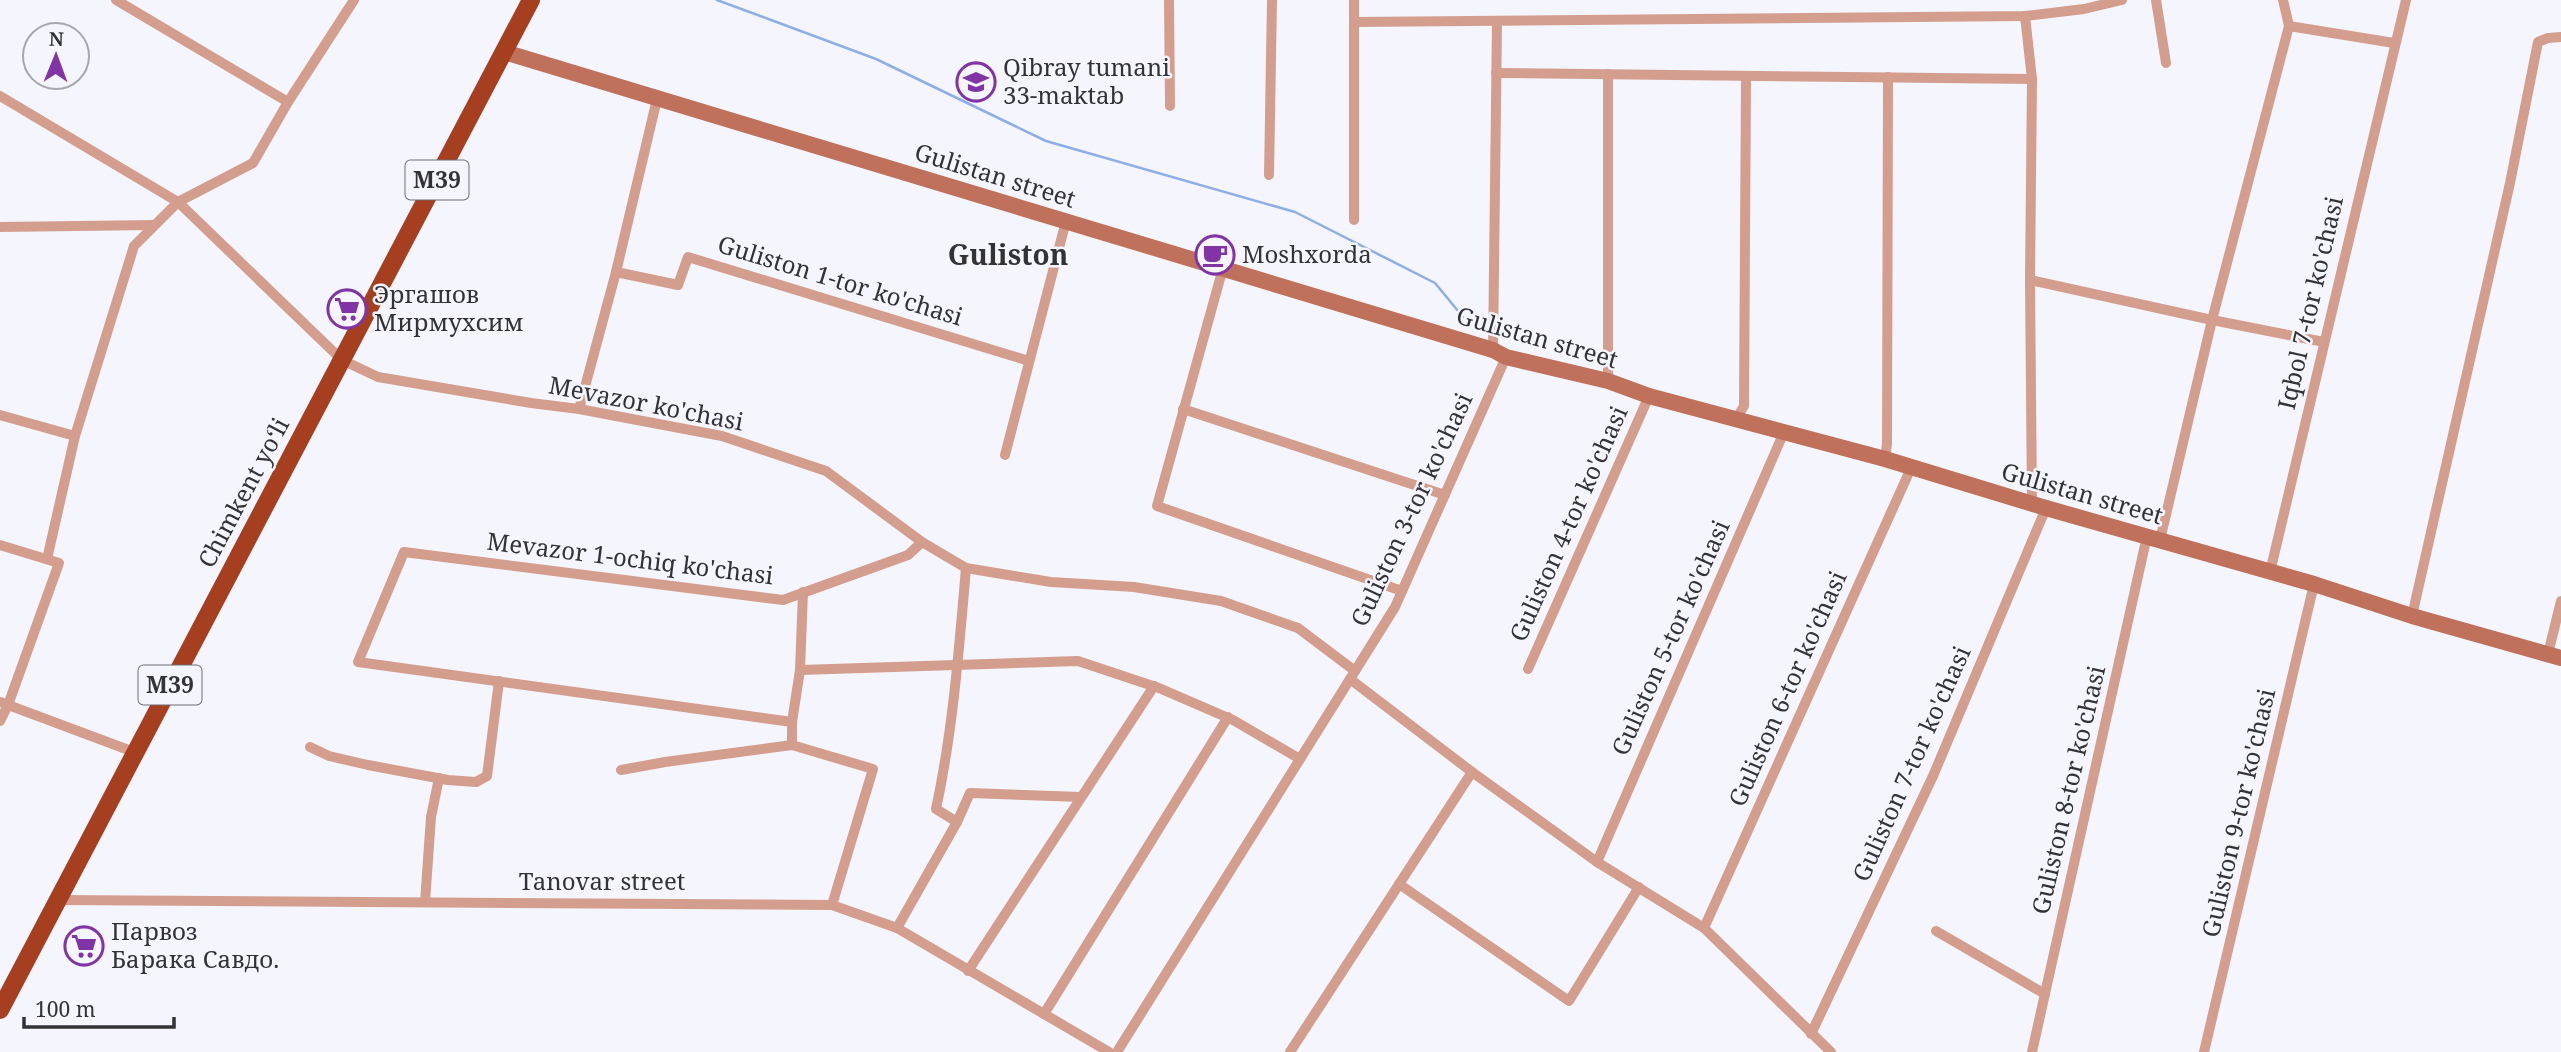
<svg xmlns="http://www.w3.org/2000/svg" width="2561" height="1052" font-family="'Noto Serif',serif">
	<rect width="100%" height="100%" fill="#f5f6fd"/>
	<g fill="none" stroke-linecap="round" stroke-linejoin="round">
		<path stroke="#8eaee9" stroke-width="2.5" d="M717,0l159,59 170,82 249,71 140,71 28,34"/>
		<g stroke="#d49e8f" stroke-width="10">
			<path d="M116,0l172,102"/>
			<path d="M1169,0l1,106"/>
			<path d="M2156,0l10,63"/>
			<path d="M2025,16l7,63 -2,201 2,224"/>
			<path d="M1355,22l670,-6 59,-7 38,-9"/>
			<path d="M2289,26l105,17"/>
			<path d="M1496,73l536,6"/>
			<path d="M1608,74v307"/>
			<path d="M0,96l178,106 164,158 36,17 153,26 48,6 143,27 104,35 96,71 44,26 85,14 83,5 87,14 77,27 57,43"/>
			<path d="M1269,175l3,-175"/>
			<path d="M1354,220v-220"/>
			<path d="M0,227l154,-2"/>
			<path d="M1223,268l-66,238 245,85"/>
			<path d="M616,272l62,13 10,-28 341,104"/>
			<path d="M2030,280l182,40 112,22"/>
			<path d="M1493,350l4,-329"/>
			<path d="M579,409l37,-137 41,-173"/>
			<path d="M1183,409l262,86"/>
			<path d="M0,415l75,21"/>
			<path d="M1736,419l8,-13 2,-330"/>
			<path d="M1005,455l61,-234"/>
			<path d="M1885,459l2,-15 1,-367"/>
			<path d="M2160,540l52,-220 77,-294 -6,-26"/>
			<path d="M0,545l59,18 -51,142 -8,16"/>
			<path d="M47,559l28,-123 59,-190 44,-44 75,-39 35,-61 66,-102"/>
			<path d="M2270,572l136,-572"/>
			<path d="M2412,616l98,-433 28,-141 10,-4 13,-1"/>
			<path d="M2548,654l13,-53"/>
			<path d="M1528,669l121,-273"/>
			<path d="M800,670l278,-9 81,27 74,32 67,39"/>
			<path d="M1350,679l122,93 125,90 107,66 127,124"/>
			<path d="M0,702l134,50"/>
			<path d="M792,722l-434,-60 46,-110 379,48 125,-45 14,-13"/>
			<path d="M792,745v-23l8,-52 3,-78"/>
			<path d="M310,747l19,9 39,9 80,15 28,2 11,-6 12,-95"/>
			<path d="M621,770l44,-8 127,-17 81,24 -41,136"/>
			<path d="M957,822l-21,-13c17,-79 23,-160 30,-241"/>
			<path d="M1597,862l187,-430"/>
			<path d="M1399,884l170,117 70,-114"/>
			<path d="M57,900l775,5 65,23 212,124"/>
			<path d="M425,902l6,-85 8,-39"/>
			<path d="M897,928l60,-106 13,-29 111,4"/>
			<path d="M1704,928l207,-460"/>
			<path d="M1936,931l109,63"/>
			<path d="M968,971l186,-285"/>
			<path d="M1044,1014l184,-297"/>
			<path d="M1811,1034l122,-258 113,-268"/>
			<path d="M1117,1052l278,-445 111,-250"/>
			<path d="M1290,1052l182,-280"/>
			<path d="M2032,1052l115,-516"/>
			<path d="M2204,1052l110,-468"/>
		</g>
		<path stroke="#bf715c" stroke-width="16" d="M504,52l989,298 13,7 102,24 41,15 236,63 161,49 268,76 98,32 149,42"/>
		<path stroke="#a63e20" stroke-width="18" d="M0,1010l531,-1010"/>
	</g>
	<defs>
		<g id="school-ring" transform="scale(2.0125)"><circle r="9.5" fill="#f5f6fd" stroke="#8134a6" stroke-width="1.5"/><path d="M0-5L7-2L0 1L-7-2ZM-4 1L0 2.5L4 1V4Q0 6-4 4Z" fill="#8134a6"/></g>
		<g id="cafe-ring" transform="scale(2.0125)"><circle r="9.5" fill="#f5f6fd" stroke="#8134a6" stroke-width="1.5"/><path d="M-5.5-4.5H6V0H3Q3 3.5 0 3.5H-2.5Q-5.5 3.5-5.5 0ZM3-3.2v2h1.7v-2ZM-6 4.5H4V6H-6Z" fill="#8134a6"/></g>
		<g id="supermarket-ring" transform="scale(2.0125)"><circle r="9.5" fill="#f5f6fd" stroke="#8134a6" stroke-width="1.5"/><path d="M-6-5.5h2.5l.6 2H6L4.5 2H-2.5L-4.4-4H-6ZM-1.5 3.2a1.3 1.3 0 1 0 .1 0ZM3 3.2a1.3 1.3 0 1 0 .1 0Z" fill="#8134a6"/></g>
	</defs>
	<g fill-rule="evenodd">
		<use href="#school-ring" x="976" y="82"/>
		<use href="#cafe-ring" x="1215" y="255"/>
		<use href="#supermarket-ring" x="347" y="309"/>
		<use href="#supermarket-ring" x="84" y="946"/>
	</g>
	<g text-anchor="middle" stroke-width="5" stroke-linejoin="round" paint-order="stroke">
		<g fill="#f5f6fd" stroke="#6d6e72" stroke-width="2">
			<rect x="405.5" y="160.5" width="63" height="39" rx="5"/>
			<rect x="138.5" y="665.5" width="63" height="39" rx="5"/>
		</g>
		<g font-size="23" font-weight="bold" fill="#333336">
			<text x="437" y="188">M39</text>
			<text x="170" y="693">M39</text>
		</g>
		<g font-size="24" fill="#333336" stroke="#f5f6fd" text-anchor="start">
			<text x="1003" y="76">Qibray tumani<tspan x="1003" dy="28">33-maktab</tspan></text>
			<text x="1242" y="263">Moshxorda</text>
			<text x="374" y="303">Эргашов<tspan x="374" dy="28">Мирмухсим</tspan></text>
			<text x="111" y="940">Парвоз<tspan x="111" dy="28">Барака Савдо.</tspan></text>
		</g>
		<g font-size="24" fill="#333336" stroke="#f5f6fd">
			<text transform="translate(995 176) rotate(17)" y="8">Gulistan street</text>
			<text transform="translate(840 281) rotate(17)" y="8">Guliston 1-tor ko'chasi</text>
			<text transform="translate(2311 303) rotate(-77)" y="8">Iqbol 7-tor ko'chasi</text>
			<text transform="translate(1537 338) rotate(16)" y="8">Gulistan street</text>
			<text transform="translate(646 404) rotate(11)" y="8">Mevazor ko'chasi</text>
			<text transform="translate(244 493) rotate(-62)" y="8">Chimkent yo‘li</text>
			<text transform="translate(2082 494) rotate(16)" y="8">Gulistan street</text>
			<text transform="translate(1412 510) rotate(-65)" y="8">Guliston 3-tor ko'chasi</text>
			<text transform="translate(1569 524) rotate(-66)" y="8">Guliston 4-tor ko'chasi</text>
			<text transform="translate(630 559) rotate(7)" y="8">Mevazor 1-ochiq ko'chasi</text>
			<text transform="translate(1671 638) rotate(-66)" y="8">Guliston 5-tor ko'chasi</text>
			<text transform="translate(1788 689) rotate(-66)" y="8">Guliston 6-tor ko'chasi</text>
			<text transform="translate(1912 764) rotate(-66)" y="8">Guliston 7-tor ko'chasi</text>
			<text transform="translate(2069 790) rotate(-77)" y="8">Guliston 8-tor ko'chasi</text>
			<text transform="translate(2239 813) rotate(-77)" y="8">Guliston 9-tor ko'chasi</text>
			<text x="602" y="890">Tanovar street</text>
		</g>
		<g font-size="28" font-weight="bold" fill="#333336" stroke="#f5f6fd">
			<text x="1008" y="265">Guliston</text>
		</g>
	</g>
	<g transform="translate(56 56) rotate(1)"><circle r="33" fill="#f5f6fd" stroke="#a7a8ad" stroke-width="2"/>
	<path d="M0-5L12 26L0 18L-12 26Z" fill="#8134a6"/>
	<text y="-10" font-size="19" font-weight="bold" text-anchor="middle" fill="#333336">N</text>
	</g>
	<path d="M24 1017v10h150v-10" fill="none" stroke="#333336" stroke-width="3.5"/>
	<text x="35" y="1017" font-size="21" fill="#333336" stroke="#f5f6fd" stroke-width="5" paint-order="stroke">100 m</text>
</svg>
